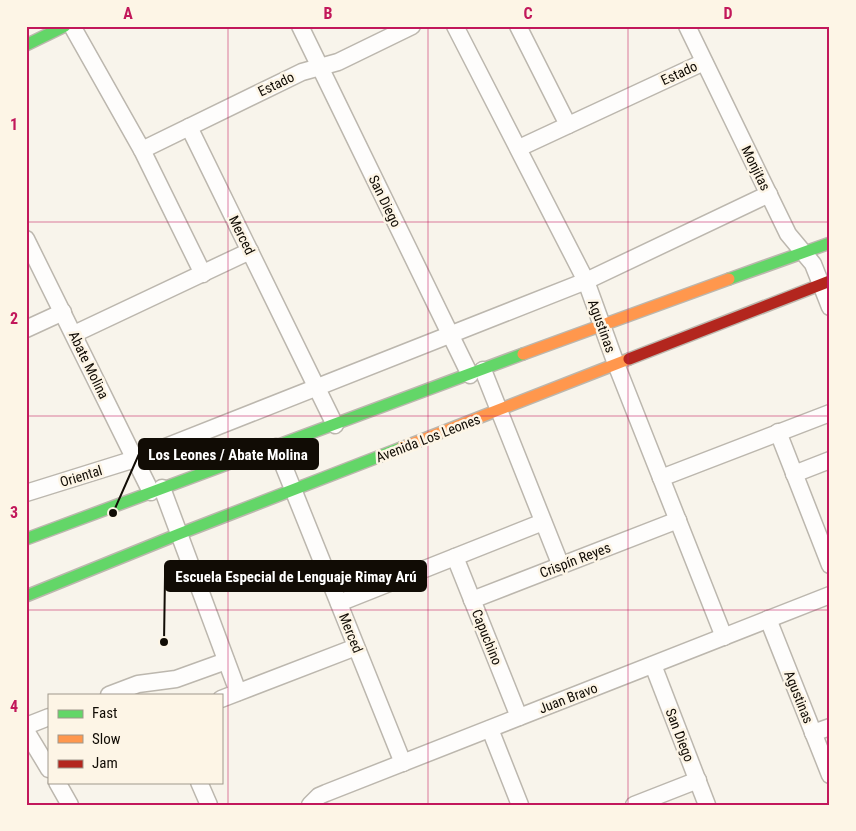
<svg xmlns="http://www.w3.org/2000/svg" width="856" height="831" font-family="'Roboto Condensed',sans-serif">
	<rect width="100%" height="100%" fill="#f8f4eb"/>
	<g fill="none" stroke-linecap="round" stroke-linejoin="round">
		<g stroke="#bcb7ae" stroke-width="19">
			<g id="street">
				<path d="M72,26l70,124 61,124"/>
				<path d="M300,26l170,349"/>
				<path d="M455,26l131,255 30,83 108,273"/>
				<path d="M518,26l50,99"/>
				<path d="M687,26l101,208 25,30 17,43"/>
				<path d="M189,127l146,298"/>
				<path d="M519,148l185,-86"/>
				<path d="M142,150l160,-78 36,-10 74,-36"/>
				<path d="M26,239l125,253"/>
				<path d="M26,329l37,-17"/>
				<path d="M74,334l176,-83"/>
				<path d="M483,370l78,196"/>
				<path d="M778,432l52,133"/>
				<path d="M276,447l127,316"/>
				<path d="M794,474l36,-14"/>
				<path d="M661,478l169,-65"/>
				<path d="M162,488l76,204"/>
				<path d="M26,493l109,-34 451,-178 183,-87"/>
				<path d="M455,557l64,160"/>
				<path d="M472,600l206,-80"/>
				<path d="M339,603l204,-81"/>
				<path d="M768,619l62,156"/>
				<path d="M653,665l54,140"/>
				<path d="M109,695l29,-11 38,-5 50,-18"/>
				<path d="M221,699l135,-52"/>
				<path d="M26,726l23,-9"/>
				<path d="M490,729l30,76"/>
				<path d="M26,731l23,38"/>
				<path d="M813,733l17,-6"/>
				<path d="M57,782l13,23"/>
				<path d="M199,782l10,23"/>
				<path d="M310,805l9,-9 7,-3 504,-198"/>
				<path d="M634,805l64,-25"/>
			</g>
		</g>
		<g stroke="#bcb7ae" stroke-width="14">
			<g id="fast">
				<path d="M26,45l39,-19"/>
				<path d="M729,279l101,-36"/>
				<path d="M26,539l497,-185"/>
				<path d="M26,596l153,-62 222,-86"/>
			</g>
		</g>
		<g stroke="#bcb7ae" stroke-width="14">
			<g id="slow">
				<path d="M523,354l206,-75"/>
				<path d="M401,448l228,-89"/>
			</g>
		</g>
		<g stroke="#bcb7ae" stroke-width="14">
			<path id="jam" d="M629,359l201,-78"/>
		</g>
		<use href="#street" stroke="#fefdfc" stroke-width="16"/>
		<use href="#fast" stroke="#63d668" stroke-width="11"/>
		<use href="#slow" stroke="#ff974d" stroke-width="11"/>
		<use href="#jam" stroke="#b3261e" stroke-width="11"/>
	</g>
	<path fill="none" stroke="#c2185b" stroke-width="1" stroke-opacity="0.55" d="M228,26v779M428,26v779M628,26v779M26,222h804M26,416h804M26,610h804"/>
	<g text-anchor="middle" stroke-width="5" stroke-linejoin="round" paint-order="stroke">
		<g font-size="14" fill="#110c05" stroke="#fdf5e6">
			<text transform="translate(679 73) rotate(-25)" y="5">Estado</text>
			<text transform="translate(276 84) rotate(-26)" y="5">Estado</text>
			<text transform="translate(756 168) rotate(64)" y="5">Monjitas</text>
			<text transform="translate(385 201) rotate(64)" y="5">San Diego</text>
			<text transform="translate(242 235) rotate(64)" y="5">Merced</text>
			<text transform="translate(602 326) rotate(70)" y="5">Agustinas</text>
			<text transform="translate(89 365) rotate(64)" y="5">Abate Molina</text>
			<text transform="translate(428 438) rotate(-21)" y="5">Avenida Los Leones</text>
			<text transform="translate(81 476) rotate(-17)" y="5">Oriental</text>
			<text transform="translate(575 560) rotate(-21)" y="5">Crispín Reyes</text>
			<text transform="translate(351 633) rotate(68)" y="5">Merced</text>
			<text transform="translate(487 637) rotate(68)" y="5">Capuchino</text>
			<text transform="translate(799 697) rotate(68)" y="5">Agustinas</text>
			<text transform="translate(568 698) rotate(-21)" y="5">Juan Bravo</text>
			<text transform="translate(680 735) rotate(69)" y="5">San Diego</text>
		</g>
	</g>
	<path fill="none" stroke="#110c05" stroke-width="2" d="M113 513L139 454M164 642L165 576"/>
	<g fill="#110c05" stroke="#fdf5e6" stroke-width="2">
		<circle cx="113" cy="513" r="5"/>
		<circle cx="164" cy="642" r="5"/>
	</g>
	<g fill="#110c05" stroke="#110c05" stroke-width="2">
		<rect x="139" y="439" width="179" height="30" rx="5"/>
		<rect x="165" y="561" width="261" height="30" rx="5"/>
	</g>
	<g font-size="15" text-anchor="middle" font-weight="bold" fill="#fff">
		<text x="228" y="460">Los Leones / Abate Molina</text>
		<text x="296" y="582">Escuela Especial de Lenguaje Rimay Arú</text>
	</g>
	<rect width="856" height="831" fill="none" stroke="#fdf5e6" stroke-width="55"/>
	<rect x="48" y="694" width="175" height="90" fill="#fdf5e6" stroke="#9f988c"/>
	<rect x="58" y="710" width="25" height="8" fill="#63d668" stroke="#9f988c"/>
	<text x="92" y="718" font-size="15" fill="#110c05">Fast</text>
	<rect x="58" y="735" width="25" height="8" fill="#ff974d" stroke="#9f988c"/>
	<text x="92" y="744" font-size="15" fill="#110c05">Slow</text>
	<rect x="58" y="760" width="25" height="8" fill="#b3261e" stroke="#9f988c"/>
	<text x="92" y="768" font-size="15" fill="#110c05">Jam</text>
	<rect x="28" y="28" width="800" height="776" fill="none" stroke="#c2185b" stroke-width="2"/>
	<g font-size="16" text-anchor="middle" font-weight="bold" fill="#c2185b">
		<text x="128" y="19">A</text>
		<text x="328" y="19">B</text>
		<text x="528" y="19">C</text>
		<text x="728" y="19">D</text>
		<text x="14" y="130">1</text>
		<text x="14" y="324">2</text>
		<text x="14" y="518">3</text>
		<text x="14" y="712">4</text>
	</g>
</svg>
